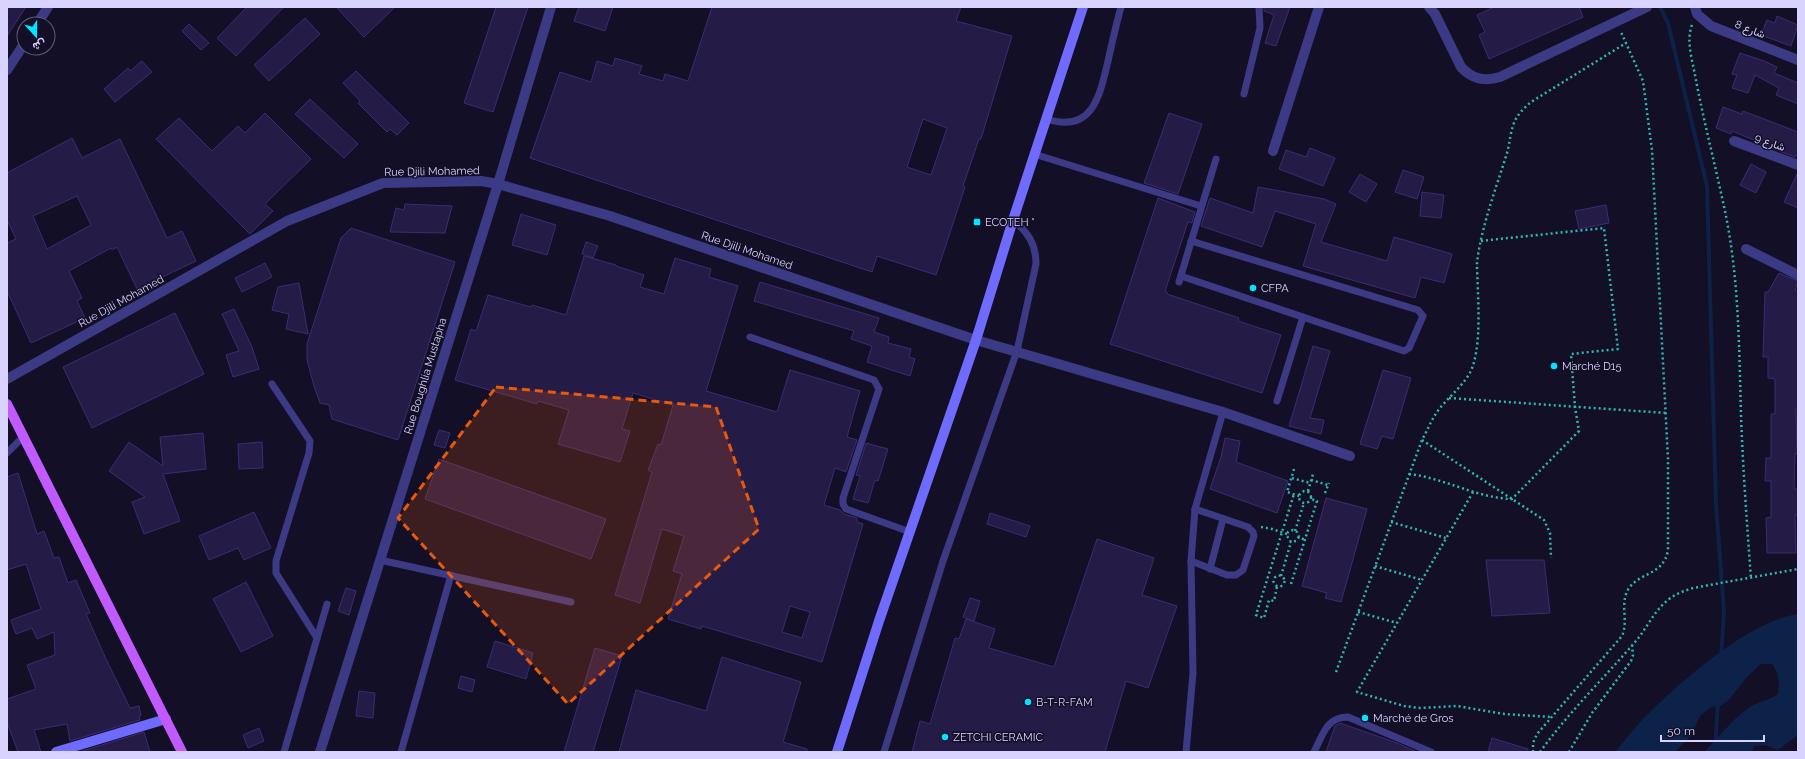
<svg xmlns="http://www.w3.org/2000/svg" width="1805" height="759" font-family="Raleway,Vazirmatn,sans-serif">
	<rect width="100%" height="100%" fill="#130f26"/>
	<path fill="#0c2248" d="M1798,614v121l-20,15 -13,-5 -11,1 -2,6h-48c15,-15 28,-33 46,-45 9,-6 19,-6 28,-13 2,-12 1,-20 -6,-30h-11l-15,14 -17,22 -9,6 -9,1 -11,9 -9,20 -16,16h-60c12,-14 23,-29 36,-41 35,-34 99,-90 147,-97z"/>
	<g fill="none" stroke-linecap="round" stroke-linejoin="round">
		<g stroke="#0c2248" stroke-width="4">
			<path d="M1660,7l8,16 39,163 9,319 8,106 -3,47"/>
			<path d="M1715,752l3,-52"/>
		</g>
	</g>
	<g fill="#241b47" stroke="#3b2d73" fill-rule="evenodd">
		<path d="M7,7h19l-19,29z"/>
		<path d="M247,7h37l-48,49 -19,-18z"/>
		<path d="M336,7h59l-31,30z"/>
		<path d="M496,7h32l-35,105 -29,-9z"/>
		<path d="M579,7h34l-8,24 -31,-10z"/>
		<path d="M712,7h249l-5,14 56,15 -31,103h-2l-16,47 2,1 -29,88 -59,-19 -5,16 -342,-114 30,-86 31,10 6,-21 16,5 2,-8 27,8 -3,8 24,7 2,-7 23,7zM923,119l24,9 -16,47 -24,-8z"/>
		<path d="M1264,7h26l-14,39 -11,-3 9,-28 -10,-4z"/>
		<path d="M1494,7h85l4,10 -94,42 -10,-24 6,-3 -8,-17z"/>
		<path d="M1777,16l21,9 -7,21 -30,-11 6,-15 8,3z"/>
		<path d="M305,18l15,16 -51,47 -15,-16z"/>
		<path d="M189,24l20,19 -8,7 -19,-19z"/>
		<path d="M1740,53l24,8 13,6 -3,6 24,10v21l-22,-9 3,-7 -24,-13 -7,18 -16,-5 5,-13 -5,-1z"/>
		<path d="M142,61l10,11 -37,30 -11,-13 24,-21 2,3z"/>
		<path d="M356,71l53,52 -12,12 -7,-6 -3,3 -29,-29 2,-2 -17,-18z"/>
		<path d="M310,99l48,45 -14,14 -49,-44z"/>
		<path d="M1723,107l19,7 1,-3 55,21v24l-2,-1 -1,2 -39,-15v-1l-24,-10 -1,3 -15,-6z"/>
		<path d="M265,113l46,46 -46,45 8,7 -23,23 -94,-95 23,-21 33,33 26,-25 7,7z"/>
		<path d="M1169,113l33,11 -24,70 -34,-11z"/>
		<path d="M72,138l10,20 38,-19 47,99 15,-7 14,30 -59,28 -20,-42 -5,3 -1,-2 -42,23 13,27 -5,3 8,17 -54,25 -24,-52v-48l9,-4 -9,-19v-47zM77,196l14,29 -44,24 -14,-33z"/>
		<path d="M1310,148l25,10 -12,28 -44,-17 7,-19 20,7z"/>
		<path d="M1751,164l15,8 -10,21 -16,-8z"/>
		<path d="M1403,170l21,7 -7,22 -22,-7z"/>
		<path d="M1798,172v36l-14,-6z"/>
		<path d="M1360,174l17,10 -11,18 -17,-10z"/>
		<path d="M1258,187l66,12 12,5 -15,38 66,19 7,-24 58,17 -8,29 -23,-6 -6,21 -112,-32 13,-42 -41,-13 -13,36 -61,-21 9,-28 43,15z"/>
		<path d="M1422,192l22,3 -3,23 -21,-2z"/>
		<path d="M1158,198l37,14 -3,11 -4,-1 -23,69 2,1v2l72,24 -1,3 43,14 -19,58 -152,-49z"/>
		<path d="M405,204l47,2 -7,27 -55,-1 6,-24 8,2z"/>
		<path d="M1606,205l3,18 -30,6 -4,-18z"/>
		<path d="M521,214l35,11 -9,30 -35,-10z"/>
		<path d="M351,228l104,34 -57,178 -66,-21 -3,-14 -9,-2 -6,-17 -7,-26v-16l34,-106z"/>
		<path d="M586,242l12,4 -5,12 -11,-4z"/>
		<path d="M584,256l32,9v1l28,9 -4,12 24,7 11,-36 36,11 -2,8 29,9 -32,105 71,21 13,-42 70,21 -13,46 10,3 -11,32 -11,-4 -11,37 16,5 4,4 13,4v4l6,2 -41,138 -120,-36 -1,3 -33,-10 14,-45 -9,-3 11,-35 -22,-7 -22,74 -25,-8 37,-123 -4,-2 10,-26 3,1 12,-40 -40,-12 -11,36 8,2 -10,31 -62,-18 11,-34 -31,-9 -1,3 -82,-24 16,-51 5,2 12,-36 43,12 1,-2 34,10zM790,606l20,6 -8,26 -20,-6z"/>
		<path d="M265,263l7,14 -30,15 -7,-14z"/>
		<path d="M1779,273l19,8 -3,9 3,2v117h-2l1,45h-2l-1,35h4v26h-3l1,38h-29l-1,-35 5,-1v-36h-6l1,-23h5v-44h4v-35l-7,-1v-21h-5l2,-65h3z"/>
		<path d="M760,282l119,36 -5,14 15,5 -1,6 23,6 -2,8 6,2 -5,17 -43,-14 5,-16 -21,-7 3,-8 -100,-30z"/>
		<path d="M299,283l9,51 -22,-5 3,-15 -17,-4 6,-23z"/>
		<path d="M234,309l18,38 7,22 -26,8 -7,-22 13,-4 -17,-37z"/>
		<path d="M175,313l29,61 -112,54 -29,-61z"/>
		<path d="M1313,346l17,5 -20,67 14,2 -3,14 -32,-8z"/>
		<path d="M1383,370l28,8 -18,61 -11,-3 -5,13 -17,-5z"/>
		<path d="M439,430l11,3 -5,15 -11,-3z"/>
		<path d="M203,433l3,36 -43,5 17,47 -36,13 -12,-32 13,-5 -36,-26 20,-29 34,24 -3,-29z"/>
		<path d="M1225,438l15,3 -4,21 52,19 -11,32 -67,-24 11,-32z"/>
		<path d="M262,442l1,26 -24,1 -1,-25z"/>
		<path d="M866,443l22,6 -10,32 -3,-1 -7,23 -15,-4 7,-23 -4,-1z"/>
		<path d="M439,459l167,60 -15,40 -166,-60z"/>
		<path d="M18,473l19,61 7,-3 10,27 5,-1 9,26 8,-3 14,33 -4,1 20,45 24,49 9,-2 2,9 -2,1 1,4 -70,21 -3,-17 -33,6 7,22h-23l-11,-30v-23l29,-10 -9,-24 28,-10 -1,-23 -17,7 -5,-11 -16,6 -5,-14 30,-11 -15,-45 -19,6v-93z"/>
		<path d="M1326,498l41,11 -26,93 -16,-4 2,-5 -25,-7z"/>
		<path d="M254,512l17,36 -27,12 -6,-12 -29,12 -10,-24z"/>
		<path d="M990,513l40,13 -4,11 -39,-13z"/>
		<path d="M1097,539l57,19 -12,37 35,11 -29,82 -22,-7 -21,71h-193l8,-31 10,3 25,-86 4,1 7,-20 29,10 -6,19 65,19z"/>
		<path d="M1486,560h58l6,53 -58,3z"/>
		<path d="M246,582l27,54 -32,16 -28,-53z"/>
		<path d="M346,588l10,3 -7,24 -11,-4z"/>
		<path d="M970,598l10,3 -6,20 -11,-4z"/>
		<path d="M495,641l38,12 -7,26 -39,-12z"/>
		<path d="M595,648l27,8 -29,96h-29z"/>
		<path d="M722,657l79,25 -18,60 24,7v3h-188l17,-62 70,21z"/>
		<path d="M461,676l14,4 -3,12 -14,-4z"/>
		<path d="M359,691l16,2 -2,25 -17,-2z"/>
		<path d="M1340,723l57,20 20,9h-91l9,-26z"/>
		<path d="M259,728l5,13 -16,7 -5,-13z"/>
		<path d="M144,732l6,20h-71z"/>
		<path d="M1492,738l36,11v3h-40z"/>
	</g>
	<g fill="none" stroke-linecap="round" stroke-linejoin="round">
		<g stroke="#2fb8b0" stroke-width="2.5" stroke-dasharray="2 3" stroke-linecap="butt">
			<path d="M1692,25c-6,15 0,34 3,50 8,43 19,85 28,127 16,70 16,142 18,214 2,54 6,108 10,163"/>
			<path d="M1449,398l217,15"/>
			<path d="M1422,440l122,80 6,13 1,25"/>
			<path d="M1294,469l-7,23 12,4"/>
			<path d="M1409,474c36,4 67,24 103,25l67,-68 -4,-24 -4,-53 47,-5 -14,-121 -124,13"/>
			<path d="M1292,478l18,5"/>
			<path d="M1311,480l17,5"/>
			<circle cx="1305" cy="497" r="6"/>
			<path d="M1308,491l5,-17"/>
			<path d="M1473,492l-116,200 47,14 16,2 37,-2 47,8 47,3"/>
			<path d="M1325,493l4,-10"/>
			<path d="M1391,522l55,16"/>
			<path d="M1261,527l11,2 15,5"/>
			<path d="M1295,531l9,-28"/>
			<path d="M1299,537l-3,4 -5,1 -4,-6 1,-4 5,-2 4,2 2,5 6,3"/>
			<path d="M1375,566l47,14"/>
			<circle cx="1279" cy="581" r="5.5"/>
			<path d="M1281,576l10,-34"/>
			<path d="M1291,584l26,-83 -6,-2"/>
			<path d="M1277,587l-3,14 -5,-1 -5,18 -8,-3 38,-121"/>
			<path d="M1358,612l39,11"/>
			<path d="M1336,672l86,-232c6,-11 10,-22 18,-32 9,-11 20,-20 28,-32 16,-24 9,-85 9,-114 5,-38 19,-73 30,-109 3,-10 3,-20 7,-30 3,-8 10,-15 17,-21l95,-59"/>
			<path d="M1533,752v-9l4,-9 85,-98c7,-16 -3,-33 7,-48 13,-17 33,-12 39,-37v-92l-16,-309 -9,-69 -22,-49"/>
			<path d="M1540,752c29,-40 64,-74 96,-111 11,-13 18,-30 32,-41 7,-6 16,-9 25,-12l105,-19"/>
			<path d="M1569,752l23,-39 39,-52 2,-6 -1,-9"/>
		</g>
		<g stroke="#3d3a85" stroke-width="7">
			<path d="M1244,94l16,-66 -1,-21"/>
			<path d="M1046,119c47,15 54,-24 62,-58 4,-18 8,-36 13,-54"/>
			<path d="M1034,154l167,52"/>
			<path d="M1181,276l223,75 5,-3 14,-32 -5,-6 -227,-69"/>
			<path d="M1179,282l37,-123"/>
			<path d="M750,337l124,43 5,9 -36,109v6l3,5 64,23"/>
			<path d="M272,384l38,57 -1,12 -33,108v12l41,65"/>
			<path d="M1277,401l26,-84"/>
			<path d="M7,453l17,-17"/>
			<path d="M380,560l191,42"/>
			<path d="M1191,561l36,14h9l7,-5 11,-34 -1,-4 -5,-5 -53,-18"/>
			<path d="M1210,569l13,-50"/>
			<path d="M284,752l43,-148"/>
			<path d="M401,752l50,-177"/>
			<path d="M884,752l59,-191 74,-210 19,-87c0,-20 -8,-32 -23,-44"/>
			<path d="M1186,752l7,-79 -2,-112 4,-52 28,-97"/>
			<path d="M1314,752c9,-17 12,-35 34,-35l83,35"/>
		</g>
		<g stroke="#3d3a85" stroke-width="10">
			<path d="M1429,7l6,7 26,53c11,12 23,15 39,10l147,-70"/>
			<path d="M1695,7l2,7 14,12 87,34"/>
			<path d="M37,24l11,-17"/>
			<path d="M7,70l17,-26"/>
			<path d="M1734,141l64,24"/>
			<path d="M1273,151l46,-144"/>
			<path d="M1746,249l52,26"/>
			<path d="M7,379l280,-158 96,-38 98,-2 17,3 112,32 366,124 247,72 127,44"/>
			<path d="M320,752l178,-568 53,-177"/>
		</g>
		<g stroke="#6f6bff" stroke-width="10">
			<path d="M56,752l110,-33"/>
			<path d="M837,752l42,-131 97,-281 37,-120 70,-213"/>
		</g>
		<path stroke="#c25bff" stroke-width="10" d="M7,404l175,348"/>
	</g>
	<path fill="#e8590c" fill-opacity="0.2" stroke="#e8590c" stroke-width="3" stroke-dasharray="8 5" stroke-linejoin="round" d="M496,387l220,20 43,122 -191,175 -170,-186z"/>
	<g fill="#00e5ff" stroke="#130f26" stroke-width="1.5">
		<rect x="973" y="218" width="8" height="8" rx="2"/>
		<circle cx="1253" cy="288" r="4"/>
		<circle cx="1554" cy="366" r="4"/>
		<circle cx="1028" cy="702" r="4"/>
		<circle cx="1365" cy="718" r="4"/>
		<circle cx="945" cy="737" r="4"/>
	</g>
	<g text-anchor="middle" stroke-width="3" stroke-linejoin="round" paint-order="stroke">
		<g font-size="11" fill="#d9d4ff" stroke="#130f26">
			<text transform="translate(1750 29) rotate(21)" y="4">شارع 8</text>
			<text transform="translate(1770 142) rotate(20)" y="4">شارع 9</text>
			<text transform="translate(432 171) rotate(-1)" y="4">Rue Djili Mohamed</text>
			<text transform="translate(747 250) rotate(19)" y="4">Rue Djili Mohamed</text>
			<text transform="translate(121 301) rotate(-29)" y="4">Rue Djili Mohamed</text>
			<text transform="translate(425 376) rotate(-73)" y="4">Rue Boughlia Mustapha</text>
		</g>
		<g font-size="11" fill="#d9d4ff" stroke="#130f26" text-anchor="start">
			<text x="985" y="226">ECOTEH *</text>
			<text x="1261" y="292">CFPA</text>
			<text x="1562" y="370">Marché D15</text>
			<text x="1036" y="706">B-T-R-FAM</text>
			<text x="1373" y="722">Marché de Gros</text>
			<text x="953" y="741">ZETCHI CERAMIC</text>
		</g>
	</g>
	<rect width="1805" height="759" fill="none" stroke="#d9d4ff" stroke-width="16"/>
	<g transform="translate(36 36) rotate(159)"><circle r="19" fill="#130f26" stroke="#625e7d"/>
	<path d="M0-3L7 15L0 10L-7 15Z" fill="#00e5ff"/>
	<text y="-6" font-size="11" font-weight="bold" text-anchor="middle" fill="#d9d4ff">ش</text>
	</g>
	<path d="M1661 735v6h103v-6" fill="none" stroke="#d9d4ff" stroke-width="2"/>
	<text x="1667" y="735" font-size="12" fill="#d9d4ff" stroke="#130f26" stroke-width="3" paint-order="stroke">50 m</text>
</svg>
